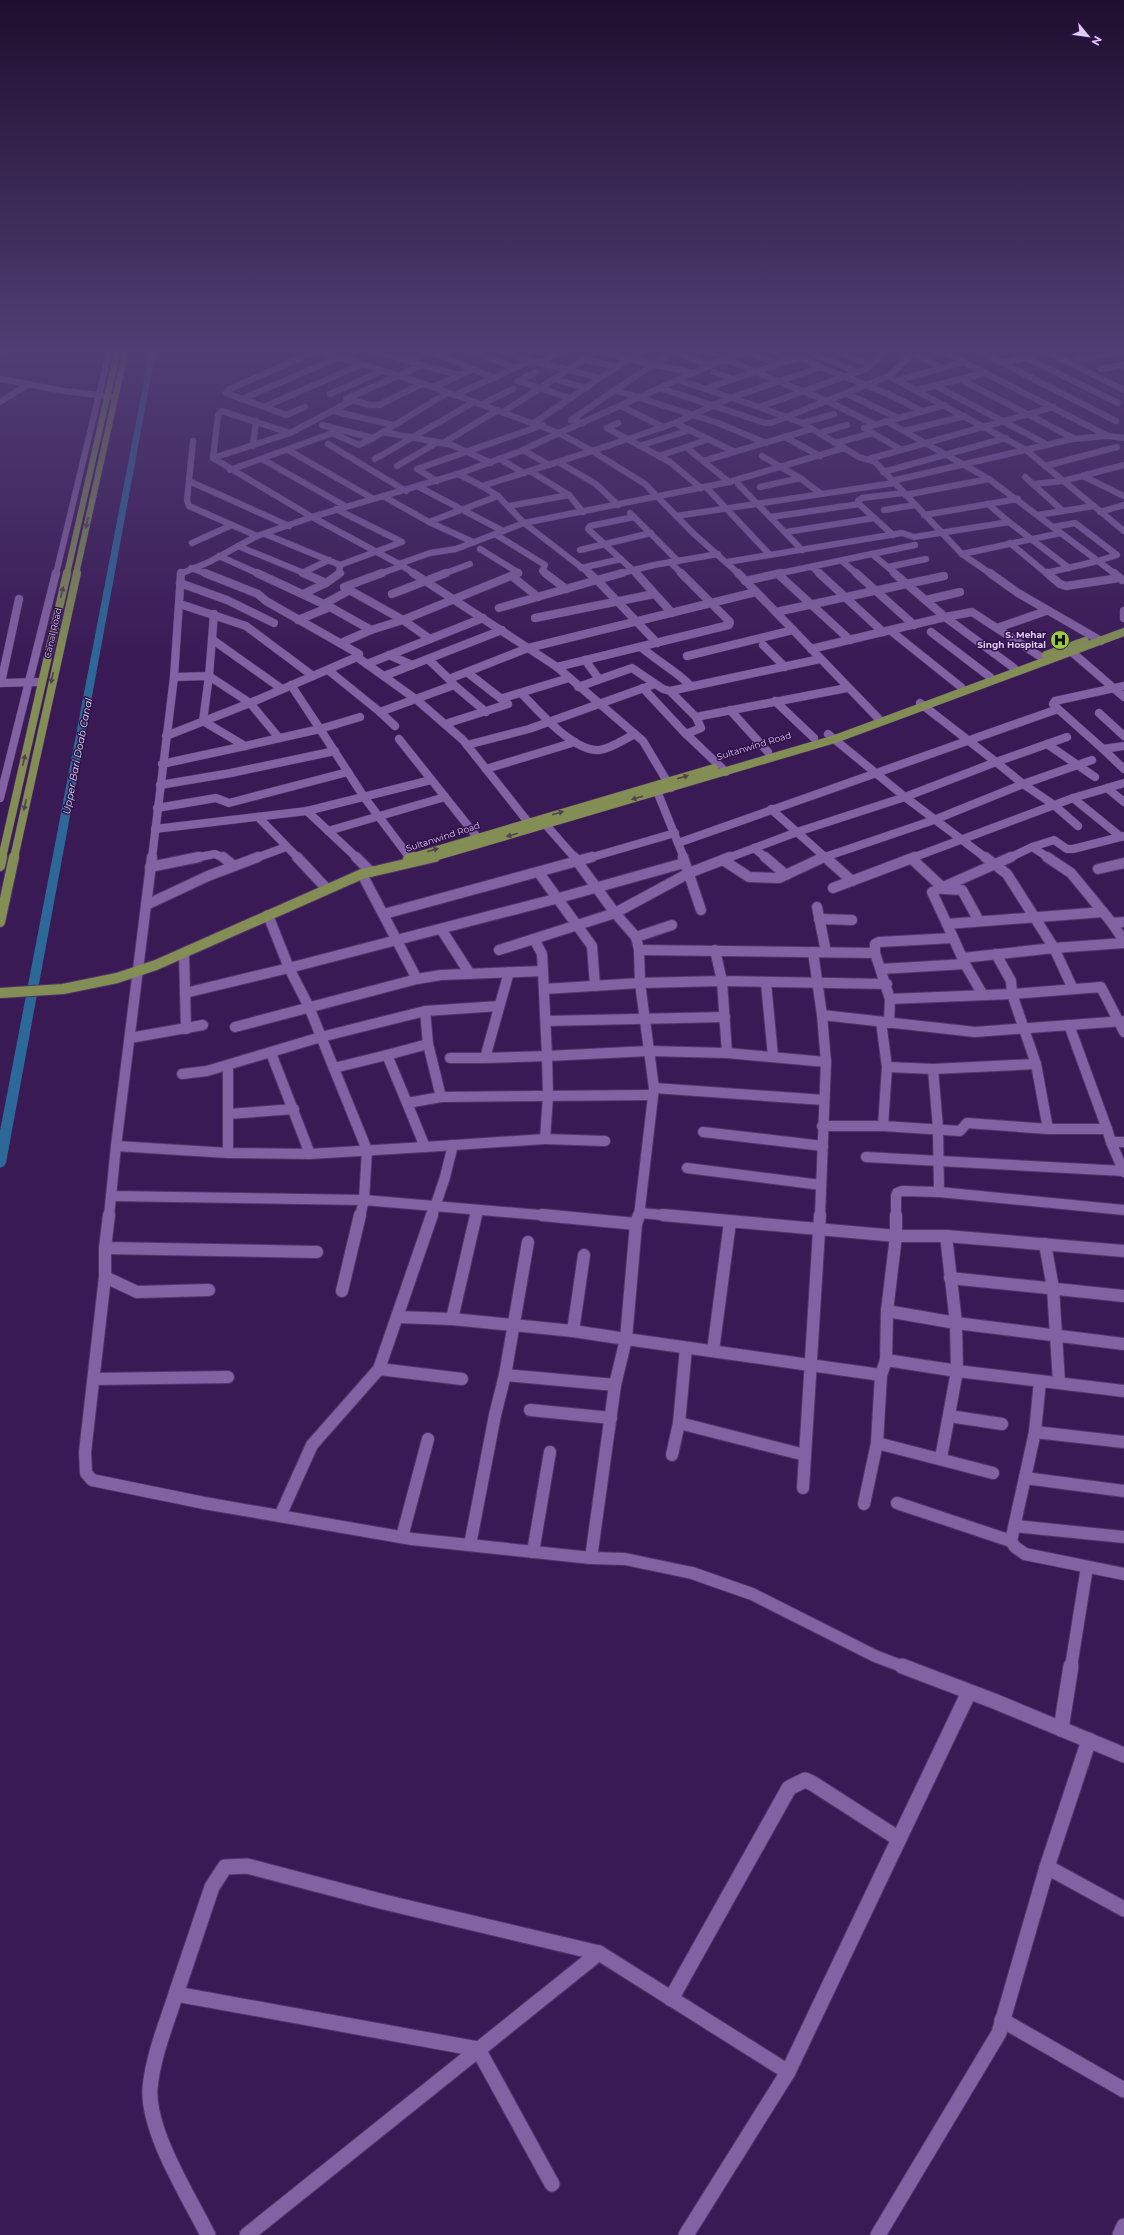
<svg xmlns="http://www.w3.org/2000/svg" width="1124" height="2235" font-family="Montserrat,sans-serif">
	<rect width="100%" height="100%" fill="#3a1a55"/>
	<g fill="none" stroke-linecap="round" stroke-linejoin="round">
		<path fill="#2c6898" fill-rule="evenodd" d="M150,349h6l-150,814 -2,3 -4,2v-37z"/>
		<g stroke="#523569" stroke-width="7">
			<g id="minor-far4">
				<path d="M316,349l117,38 126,46 172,-77 27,-7"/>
				<path d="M451,349l-13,5 56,24"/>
				<path d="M467,349l47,19"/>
				<path d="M496,349l35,12"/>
				<path d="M565,349l-24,14 59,15 29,-19 65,14"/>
				<path d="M613,349l-5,4 21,6 15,-10"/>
				<path d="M680,349l-6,2 36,15"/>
				<path d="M707,349l9,4"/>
				<path d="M766,349l26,11"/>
				<path d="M833,349l38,16"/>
				<path d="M888,349l-22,20 -107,38 43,16 57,34 16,5 87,92 29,20"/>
				<path d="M938,349l170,87"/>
				<path d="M975,349l141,72"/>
				<path d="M1009,349l109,54"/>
				<path d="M1043,349l81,41"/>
				<path d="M318,350l-88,39 -4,4 38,14 98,-43"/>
				<path d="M674,351l-59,39 103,33 48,20"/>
				<path d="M746,351l31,13"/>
				<path d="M0,353l9,-4"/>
				<path d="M811,353l46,19"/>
				<path d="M913,353l29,15"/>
				<path d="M521,358l13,-9"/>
				<path d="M583,359l33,8"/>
				<path d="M724,359l103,42 47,23"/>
				<path d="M1076,360l48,-9"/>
				<path d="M408,361l21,-9 9,2"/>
				<path d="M1003,363l57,-14"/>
				<path d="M422,365l36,10"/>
				<path d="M1101,369l23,-4"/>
				<path d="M536,372l-18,9 52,17"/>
				<path d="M714,372l19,7"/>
				<path d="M889,376l137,74 98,81"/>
				<path d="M0,379l64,12 51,6"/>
				<path d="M960,379l113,59"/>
				<path d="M678,380l81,27"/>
				<path d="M898,380l66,-18"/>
				<path d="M936,386l110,58"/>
				<path d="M433,387l41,-18"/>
				<path d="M586,388l-32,-9 46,-30"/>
				<path d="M660,388l105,35h6l118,-47 24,-23 7,-4"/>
				<path d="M704,389l96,-32 21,10"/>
				<path d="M917,390l68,-17"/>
				<path d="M447,393l-64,39 69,13 39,18"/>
				<path d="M330,394l52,-23"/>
				<path d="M847,394l51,24"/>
				<path d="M455,395l76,-34 10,2"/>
				<path d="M242,399l116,-50"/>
				<path d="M346,399l76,-34 -54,-16"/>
				<path d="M0,402l29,-18"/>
				<path d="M482,404l31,-15"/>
				<path d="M621,406l42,21"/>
				<path d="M264,407l22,8 19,-8"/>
				<path d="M222,411l68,22 -77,25 5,-43z"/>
				<path d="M333,411l60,14"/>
				<path d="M503,412l51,-33"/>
				<path d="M886,421l103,58 109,82"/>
				<path d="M534,423l66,-45"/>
				<path d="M583,423l-12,-3 44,-30"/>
				<path d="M618,423l-11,5 63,34 31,26"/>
				<path d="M675,423l60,29"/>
				<path d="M802,423l32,-9"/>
				<path d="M322,425l51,13 10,-6"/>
				<path d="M904,431l61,-15"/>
				<path d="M290,433l63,-33 17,5h9l42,-21"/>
				<path d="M332,433l27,12 14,-7"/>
				<path d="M559,433l33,18 -110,35 -24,-12 63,-23z"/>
				<path d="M819,433l28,-8"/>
				<path d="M785,437l35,19"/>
				<path d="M193,441l-4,40 100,45"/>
				<path d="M443,443l55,-33"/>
				<path d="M835,443l38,-10"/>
				<path d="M328,444l78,47"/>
				<path d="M253,446l3,-25"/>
				<path d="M639,446l51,-16"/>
				<path d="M900,449l-36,-21 81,-23"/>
				<path d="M288,450l84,48"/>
				<path d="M523,450l26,15"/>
				<path d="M592,451l53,33 48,49 46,41"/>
				<path d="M592,451l83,-28 55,-25 91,-31 67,27 34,17"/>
				<path d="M659,456l27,-9"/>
				<path d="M762,456l38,22 20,15"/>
				<path d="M262,459l83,47"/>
				<path d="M375,459l99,-57"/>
				<path d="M500,459l24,14"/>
				<path d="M869,459l185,-52"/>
				<path d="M703,461l-17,-14 23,-8"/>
				<path d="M558,462l38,22 22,21"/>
				<path d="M397,466l41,-24"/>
				<path d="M1045,466l72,-19"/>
				<path d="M230,470l111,-40"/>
				<path d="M883,472l123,-34"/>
				<path d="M1083,476l41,20"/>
				<path d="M1025,477l38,34"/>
				<path d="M189,481l-2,19 2,6 68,30"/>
				<path d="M437,481l-20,-12 126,-44"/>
				<path d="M892,481l180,-42 36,-3 16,2"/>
				<path d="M729,482l-26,-21 109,-32"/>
				<path d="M738,484l64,66"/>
				<path d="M1033,484l30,-3 61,-16"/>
				<path d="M419,487l84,44"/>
				<path d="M706,487l64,68"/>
				<path d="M760,487l40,-9"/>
				<path d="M569,495l14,17"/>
				<path d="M905,495l84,-16"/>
				<path d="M383,496l46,26 44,20"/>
				<path d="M859,504l-1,-3 4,-3 41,-5"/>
				<path d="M509,506l60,-11 -39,-24"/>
				<path d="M884,510l31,-5"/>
				<path d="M1100,512l24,-7"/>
				<path d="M630,513l48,48"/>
				<path d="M924,515l94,-16"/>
				<path d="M1038,515l56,-9"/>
				<path d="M676,516l218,-33"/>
				<path d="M634,517l-44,9 -2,3 49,45"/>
				<path d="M771,517l88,-13 34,31"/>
				<path d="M429,522l69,-26"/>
				<path d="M1009,522l60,46"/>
				<path d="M1053,527l22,-4 42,32 -19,6 17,13"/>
				<path d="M786,532l88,-14"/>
				<path d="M265,534l75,31 62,-23 -66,-33"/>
				<path d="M495,534l50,31 -3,6 5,3"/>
				<path d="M192,543l40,-18"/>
				<path d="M1010,543l36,30"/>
				<path d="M238,546l68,28"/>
				<path d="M480,549l39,24 -3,1"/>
				<path d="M580,550l71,-17"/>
				<path d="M872,554l24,20"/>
				<path d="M962,554l99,-21"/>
				<path d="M219,556l40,18"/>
				<path d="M842,561l15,13"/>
				<path d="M670,562l12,12"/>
				<path d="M727,562l175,-29 12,4 95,-15 -21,-18"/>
				<path d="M399,564l-87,-47 146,-43"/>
				<path d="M812,567l8,7"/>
				<path d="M888,567l38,-8"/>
				<path d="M191,568l16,6"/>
				<path d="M581,568l40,-9"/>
				<path d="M302,573l27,-13"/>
				<path d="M56,574l54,-225"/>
				<path d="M180,574l29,-12 48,-26 55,-19 -99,-59"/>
				<path d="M339,574l1,-9"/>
				<path d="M379,574l23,-8"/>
				<path d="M415,574l-16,-10 31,-11 26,-4 68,-26 -26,-27 -16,-10"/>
				<path d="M443,574l27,-10"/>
				<path d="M590,574l-66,-51 205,-41 115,-34"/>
				<path d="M618,574l36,-9 64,-11"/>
				<path d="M776,574l139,-29"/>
				<path d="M1048,574l-2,-1 52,-12"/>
			</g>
		</g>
		<g stroke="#523569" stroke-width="9">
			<g id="minor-far3">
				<path d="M257,573l73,34"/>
				<path d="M382,573l-38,14 59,33 27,19"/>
				<path d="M413,573l115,75 228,-56"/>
				<path d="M545,573l21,16"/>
				<path d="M589,573l8,7 25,-7"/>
				<path d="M636,573l36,40"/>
				<path d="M738,573l140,145"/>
				<path d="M819,573l64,59"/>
				<path d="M856,573l58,52"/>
				<path d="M990,573l28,20 83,48"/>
				<path d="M1047,573l13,11 6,2 53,-8"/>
				<path d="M1114,573l8,7"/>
				<path d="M778,574l72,66"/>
				<path d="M513,577l25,20"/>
				<path d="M745,581l36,-8"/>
				<path d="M180,583l47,17 47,23"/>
				<path d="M326,583l14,-10"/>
				<path d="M303,594l23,-11 -23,-10"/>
				<path d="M392,594l54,-21"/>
				<path d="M926,600l34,-8"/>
				<path d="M180,604l66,22 67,50"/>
				<path d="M324,604l26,-14"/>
				<path d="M499,608l98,-28 60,63"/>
				<path d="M1124,611v7"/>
				<path d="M776,612l168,-36"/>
				<path d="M214,614l-5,62 41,27 29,35"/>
				<path d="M945,617l27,-5 69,45"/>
				<path d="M945,617l69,51"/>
				<path d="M535,618l119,-24"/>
				<path d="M298,620l32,-13 41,23 32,-10 115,-47"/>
				<path d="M997,628l49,-17"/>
				<path d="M891,631l70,56"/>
				<path d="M931,632l59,45"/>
				<path d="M213,640l69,49"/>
				<path d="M341,643l30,-13"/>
				<path d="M763,645l22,22"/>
				<path d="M641,647c16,14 35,24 50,39"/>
				<path d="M1066,647l58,50"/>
				<path d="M811,649l134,-32 -51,-44"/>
				<path d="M389,655l23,10"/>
				<path d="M687,656l106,-26"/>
				<path d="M357,657l60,43 46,40 65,82"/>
				<path d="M428,659l21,20"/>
				<path d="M820,659l-150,32 26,26 151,-29"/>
				<path d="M585,660l14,19"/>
				<path d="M367,664l116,-46"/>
				<path d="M557,667l172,-42 1,-3 -49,-49"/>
				<path d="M328,670l52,42 74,-27 -5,-6 79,-31 29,19 86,74 28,47"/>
				<path d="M384,676l118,-46"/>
				<path d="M174,677l35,-1 -6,45 42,25 75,-17 -29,-44"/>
				<path d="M0,683l41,-1"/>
				<path d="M1,683l18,-84"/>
				<path d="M454,685l32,27"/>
				<path d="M578,687l54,-19 31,21 7,2"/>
				<path d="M643,688l40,43 43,41"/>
				<path d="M521,693c17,17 52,59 78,57 12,-1 25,-11 36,-16"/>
				<path d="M503,698l66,-20"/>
				<path d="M775,701l39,37"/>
				<path d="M1058,709l45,40"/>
				<path d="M730,710l38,42"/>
				<path d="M380,712l15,14"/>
				<path d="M1099,713l25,23"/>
				<path d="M360,717l-40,12 44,68 46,61"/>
				<path d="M445,724l63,-20 -40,-31"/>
				<path d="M686,734l15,-6 -5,-11"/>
				<path d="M828,734l77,63 81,61"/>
				<path d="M166,736l84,-33 107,-46 2,-3 -93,-53 -8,-7 -53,-21"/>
				<path d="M399,739l78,98"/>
				<path d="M1047,744l48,33"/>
				<path d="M467,745l62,-16 126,-45"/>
				<path d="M1124,746l-21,3 21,20"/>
				<path d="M162,764l83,-18"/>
				<path d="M486,769l89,-27"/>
				<path d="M1023,784l69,-24"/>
				<path d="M1023,784l31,21 24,21"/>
				<path d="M160,785l71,-12 104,-22"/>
				<path d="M655,786l29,72"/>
				<path d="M1107,788l17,14"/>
				<path d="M0,798l56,-225"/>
				<path d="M1073,798l48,39"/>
				<path d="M157,808l59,-10 13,5 119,-31"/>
				<path d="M771,809l55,49"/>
				<path d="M307,811l50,47"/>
				<path d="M258,817l40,41"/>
				<path d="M546,825l29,33"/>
				<path d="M155,829l152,-18 124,-31"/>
				<path d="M328,831l117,-34"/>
				<path d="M678,843l380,-134 -5,-5 2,-3 69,-15"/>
				<path d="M1032,847l22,-7 13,9h6l51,-13"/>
				<path d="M754,848l12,10"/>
				<path d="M152,858l22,-181 7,-104"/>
				<path d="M194,858l21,-4 9,4"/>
				<path d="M256,858l30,-11"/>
				<path d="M589,858l86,-25"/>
				<path d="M728,858l69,-26 108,-35 91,-35 -76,-59"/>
				<path d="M822,858l112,-38 89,-36 -27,-22 71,-25"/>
				<path d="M912,858l161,-60 51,-15"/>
				<path d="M1009,858l23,-11 17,11"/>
			</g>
		</g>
		<g stroke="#523569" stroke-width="12">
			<g id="minor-far2">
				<path d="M152,857l-36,289 112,7"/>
				<path d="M223,857l11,9"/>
				<path d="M297,857l30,32"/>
				<path d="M356,857l15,15"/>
				<path d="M683,857l18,53"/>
				<path d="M765,857l21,18"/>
				<path d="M825,857l27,24"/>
				<path d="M985,857l22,17 47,74 70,-5"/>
				<path d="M1047,857l24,16 41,50"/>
				<path d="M912,859l32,30 18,1 17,31"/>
				<path d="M723,860l26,17 30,1 45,-21"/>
				<path d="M150,867l49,-10"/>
				<path d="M1098,869l26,-6"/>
				<path d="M539,873l53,73 3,40"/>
				<path d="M362,874l55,105 24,-4 102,-4 4,85 102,-5 78,2 99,9 -4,-47 153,17 149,-11"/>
				<path d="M833,888l82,-31"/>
				<path d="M146,905l62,-29 50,-19"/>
				<path d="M817,907l9,45"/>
				<path d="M384,914l208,-57"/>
				<path d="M268,915l21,53 270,-70 125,-35"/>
				<path d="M819,919l33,1"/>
				<path d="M1124,922l-12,1 12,18"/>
				<path d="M947,924l-15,-32 79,-35"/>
				<path d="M441,929l29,45"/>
				<path d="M636,937l36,-12"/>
				<path d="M534,939l8,15 1,17"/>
				<path d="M499,950l116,-37 -41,-56"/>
				<path d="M639,950l236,3 15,46 -1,24"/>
				<path d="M715,950l7,31 165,3"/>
				<path d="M813,952l9,63"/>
				<path d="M184,953l2,76"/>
				<path d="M875,953v-9l4,-2 74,-4"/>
				<path d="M996,954l15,27 1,13 89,-7 23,45"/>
				<path d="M962,958l92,-10 19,41"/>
				<path d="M965,964l18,31"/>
				<path d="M881,969l84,-5 -18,-40 156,-12"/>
				<path d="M509,972l-24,86 62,-2 1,40 -3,43 60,2"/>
				<path d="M766,983l7,73"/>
				<path d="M545,989l95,-6 82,-2 5,72"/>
				<path d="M185,993l104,-25 20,39 58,143 -3,50 -4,16"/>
				<path d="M890,999l122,-5 24,70 12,65h59l4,13h13"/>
				<path d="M425,1011l3,33 13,53"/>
				<path d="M546,1021l179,-4"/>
				<path d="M881,1022l6,45 46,2 103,-5"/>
				<path d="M1069,1025l38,104"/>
				<path d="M235,1027l182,-48"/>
				<path d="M130,1038l73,-13"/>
				<path d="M271,1053l39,101"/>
				<path d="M450,1058h35"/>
				<path d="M228,1065v88l82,1 115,-7"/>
				<path d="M334,1068l53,-13"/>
				<path d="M933,1069l5,59 1,64"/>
				<path d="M182,1074l25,-3 114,-34 104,-26 74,-5"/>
				<path d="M654,1088l170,12"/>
				<path d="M407,1103l-20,-48 41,-11"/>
				<path d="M229,1114l65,-5"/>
				<path d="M822,1126h61l77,5 7,-8 81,6"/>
				<path d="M883,1126l4,-59"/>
				<path d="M703,1132l120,14"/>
				<path d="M545,1139l-120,8 -18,-44 34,-6 212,-2"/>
				<path d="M1111,1142l13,30"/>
				<path d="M116,1146l-5,50 253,4 188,16"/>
				<path d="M866,1157l258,14"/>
				<path d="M687,1168l134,17"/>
				<path d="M640,1213l34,3"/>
				<path d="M109,1216l2,-20"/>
				<path d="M432,1216l13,-39 8,-32"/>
				<path d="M476,1216l1,-6"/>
				<path d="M639,1216l15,-128 -14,-105 -1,-33 -3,-13 -21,-24 74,-40 41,-16"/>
				<path d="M820,1216l6,-154"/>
				<path d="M896,1216v-20l1,-3 5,-2 37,1 185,18"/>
			</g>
		</g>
		<g stroke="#523569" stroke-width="14">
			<g id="minor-far1">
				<path d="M109,1215l-4,33 212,4"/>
				<path d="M542,1215l94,9"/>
				<path d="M639,1215l-3,9 -10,115 255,36 5,-15 71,11 167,20"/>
				<path d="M663,1215l233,21 -9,75 -1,49"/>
				<path d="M896,1215v21h50l178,15"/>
				<path d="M1045,1244l8,44 6,94"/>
				<path d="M105,1248v29l-20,175 1,21 6,7 112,23 208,36 179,19 34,1 67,14 60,21 123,62 29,11"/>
				<path d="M105,1277l32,15 72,-2"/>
				<path d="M950,1278l174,18"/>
				<path d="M342,1291l18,-76"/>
				<path d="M887,1311l69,12 168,21"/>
				<path d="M398,1317l54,2"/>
				<path d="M573,1331l11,-76"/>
				<path d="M713,1351l17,-129"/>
				<path d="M379,1369l83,10"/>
				<path d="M505,1375l23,-133"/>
				<path d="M94,1379l134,-2"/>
				<path d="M1040,1381l-5,51 89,10"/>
				<path d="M530,1410l81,8"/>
				<path d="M949,1416l53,8"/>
				<path d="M679,1423l126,32"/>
				<path d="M1035,1432l-24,109 4,6 10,7 99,20"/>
				<path d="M877,1443l116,30"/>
				<path d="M672,1455l7,-32 7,-75"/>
				<path d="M941,1458l16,-87 -1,-48 -10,-87"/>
				<path d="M1025,1478l99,13"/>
				<path d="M803,1488l17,-273"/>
				<path d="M897,1503l114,38"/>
				<path d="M864,1504l13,-61 4,-68"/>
				<path d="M280,1516l32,-71 67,-76 53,-154"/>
				<path d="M1015,1526l109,11"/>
				<path d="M402,1537l26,-98"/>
				<path d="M470,1545l25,-130 10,-40 110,10 11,-46 -53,-8 -121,-12 24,-104"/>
				<path d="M533,1552l17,-100"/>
				<path d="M591,1558l24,-173"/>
				<path d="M1071,1667l16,-100"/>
			</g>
		</g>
		<g stroke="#523569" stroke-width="17">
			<g id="minor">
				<path d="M902,1666l92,35 130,54"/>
				<path d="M1061,1729l10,-63"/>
				<path d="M1047,1867l77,42"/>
				<path d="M176,1994l36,-107 13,-20 22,-1 137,36 215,51"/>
				<path d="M671,1999l118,-211 16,-8 7,3 87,56"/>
				<path d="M1002,2020l122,70"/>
				<path d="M208,2235c-19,-38 -61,-104 -58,-147 3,-32 16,-63 26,-94l302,55 74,135"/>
				<path d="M247,2235l352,-282 189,119 181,-380"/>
				<path d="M686,2235l102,-163"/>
				<path d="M878,2235l121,-202 48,-166 42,-127"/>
				<path d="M1120,2235l4,-9"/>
			</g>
		</g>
		<g stroke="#523569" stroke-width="7">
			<g id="major-far2">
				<path d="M67,574l51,-225"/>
				<path d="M76,574l50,-225"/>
			</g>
		</g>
		<g stroke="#523569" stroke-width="9">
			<g id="major-far1">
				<path d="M1046,655l39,-14"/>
				<path d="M2,858l65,-285"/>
				<path d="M14,858l63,-285"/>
				<path d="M410,858l304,-90"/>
				<path d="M431,858l404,-119 289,-107"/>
			</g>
		</g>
		<g stroke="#523569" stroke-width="12">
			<g id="major">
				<path d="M408,859l6,-2"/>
				<path d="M0,866l2,-9"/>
				<path d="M0,922l14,-65"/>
				<path d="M0,993l63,-4 54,-11 39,-13 206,-91 73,-17"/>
			</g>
		</g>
		<use href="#minor-far4" stroke="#8262a3" stroke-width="6"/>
		<use href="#minor-far3" stroke="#8262a3" stroke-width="8"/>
		<use href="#minor-far2" stroke="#8262a3" stroke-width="10"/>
		<use href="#minor-far1" stroke="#8262a3" stroke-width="12"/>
		<use href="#minor" stroke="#8262a3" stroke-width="15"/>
		<use href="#major-far2" stroke="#828e54" stroke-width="6"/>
		<use href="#major-far1" stroke="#828e54" stroke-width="8"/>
		<use href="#major" stroke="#828e54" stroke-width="10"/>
	</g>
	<defs><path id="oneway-solid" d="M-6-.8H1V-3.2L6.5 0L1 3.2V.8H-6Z"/></defs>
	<g fill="#51424e">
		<use href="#oneway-solid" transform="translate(87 523) rotate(103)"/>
		<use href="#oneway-solid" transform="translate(62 592) rotate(-77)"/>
		<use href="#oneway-solid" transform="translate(52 678) rotate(102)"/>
		<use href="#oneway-solid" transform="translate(24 760) rotate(-77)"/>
		<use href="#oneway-solid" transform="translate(683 777) rotate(-17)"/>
		<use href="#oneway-solid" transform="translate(637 798) rotate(164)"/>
		<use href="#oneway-solid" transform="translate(25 805) rotate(102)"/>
		<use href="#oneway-solid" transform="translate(558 813) rotate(-16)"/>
		<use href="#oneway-solid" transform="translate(512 835) rotate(164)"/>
		<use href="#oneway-solid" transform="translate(433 850) rotate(-18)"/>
	</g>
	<linearGradient id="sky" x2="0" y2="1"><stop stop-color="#200e2f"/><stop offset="0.53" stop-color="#4f3e73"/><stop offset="1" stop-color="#4f3e73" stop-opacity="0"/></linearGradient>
	<rect width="1124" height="662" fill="url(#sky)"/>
	<defs>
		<g id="hospital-disc" transform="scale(1)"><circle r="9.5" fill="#9bcb32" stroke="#300f4a"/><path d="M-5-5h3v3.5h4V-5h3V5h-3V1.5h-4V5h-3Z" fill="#111"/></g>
	</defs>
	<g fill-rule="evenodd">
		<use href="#hospital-disc" x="1060" y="640"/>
	</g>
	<g text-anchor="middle" stroke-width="3" stroke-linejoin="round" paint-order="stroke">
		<g font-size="9" fill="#dcccf0" stroke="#300f4a">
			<text transform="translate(53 633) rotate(-77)" y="3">Canal Road</text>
			<text transform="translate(754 746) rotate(-17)" y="3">Sultanwind Road</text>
			<text transform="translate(443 837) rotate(-18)" y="3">Sultanwind Road</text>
		</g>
		<g font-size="9" font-weight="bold" fill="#dcccf0" stroke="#300f4a" text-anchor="end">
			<text x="1046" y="638">S. Mehar<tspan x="1046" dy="10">Singh Hospital</tspan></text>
		</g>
		<g font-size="10" font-style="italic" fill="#d3e3f1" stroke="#300f4a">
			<text transform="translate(77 756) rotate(-79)" y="4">Upper Bari Doab Canal</text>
		</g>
	</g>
	<g transform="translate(1088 36) rotate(119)" stroke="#300f4a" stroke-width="3" paint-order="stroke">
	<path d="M0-3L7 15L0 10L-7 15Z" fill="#dcccf0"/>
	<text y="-6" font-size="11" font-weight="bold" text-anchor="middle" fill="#dcccf0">N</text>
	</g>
</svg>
